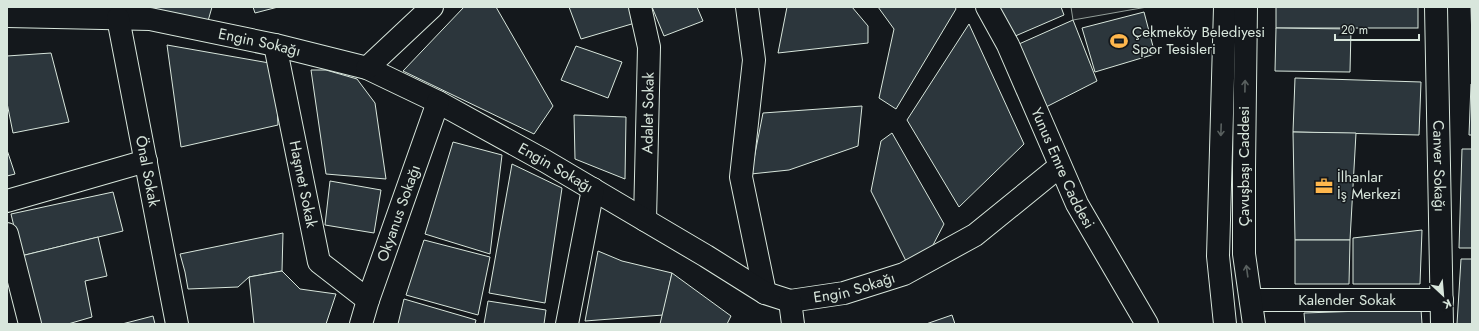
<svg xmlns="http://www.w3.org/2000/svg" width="1479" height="331" font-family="Jost,sans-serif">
	<rect width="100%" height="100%" fill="#14181c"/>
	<path fill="#202428" stroke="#939e99" d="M1071,7h76l-74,13z"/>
	<g fill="#2c363c" stroke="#d8e6dc">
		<path d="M152,7h60l-4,14 -57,-11z"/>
		<path d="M253,7h25l-23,6z"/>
		<path d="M464,7h32l57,99 -19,28 -131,-63z"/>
		<path d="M569,7h61l5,16 -54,16z"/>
		<path d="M652,7h45l6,14 -39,15z"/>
		<path d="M787,7h65l16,19v17l-90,10z"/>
		<path d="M878,7h77l1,2 -60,100 -17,-11 15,-69z"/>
		<path d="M999,7h62l3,8 -51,22z"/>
		<rect x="1276" y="7" width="142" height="21"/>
		<path d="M1471,7h1v36z"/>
		<path d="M1144,12l11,42 -60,18 -13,-44z"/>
		<path d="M1073,20l24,61 -51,26 -27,-63z"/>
		<path d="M969,24l55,120 -65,63 -52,-87z"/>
		<path d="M1276,28l75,1 -1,43 -75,-1z"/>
		<path d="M167,45l108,19 3,61 -97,22z"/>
		<path d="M576,46l46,16 -14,36 -47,-18z"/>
		<path d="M51,53l18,69 -56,11 -6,-30v-47z"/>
		<path d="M311,70h15l31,9 18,24 11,76 -60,-5z"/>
		<path d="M1295,78l126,4 -2,53 -126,-3z"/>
		<path d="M1471,84h1v51h-3z"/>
		<path d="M862,106l-4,40 -69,24 -38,4 12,-61z"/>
		<path d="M574,115l52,2 -1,62 -50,-20z"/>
		<path d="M1293,132l63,1 -6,107h-55z"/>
		<path d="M892,133l52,91 -12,23 -26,14 -35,-70 10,-50z"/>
		<path d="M453,142l49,13 -12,99 -65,-20z"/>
		<path d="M1462,149h10v99h-13z"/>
		<path d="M7,150l8,24 -8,2z"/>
		<path d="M512,164l50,24 -17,115 -56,-10z"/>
		<path d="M330,181l51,9 -7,43 -49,-8z"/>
		<path d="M113,192l10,39 -102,25 -10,-42z"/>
		<path d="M1422,230l-2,54h-67v-46z"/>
		<path d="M283,233l-1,38 -33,6 -11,10 -50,2 -3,-17 -5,-18z"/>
		<path d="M98,237l9,39 -22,5 7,36 -24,7h-29l-18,-68z"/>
		<path d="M424,240l66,17 -12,58 -72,-20z"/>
		<path d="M1295,240h55l-1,44h-54z"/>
		<path d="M598,251l24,10 50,12 -9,42 -78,6z"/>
		<path d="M1461,259h11v65h-15z"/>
		<path d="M282,271l18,18 36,5 -10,30h-72l-5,-47z"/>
		<path d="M672,273l59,43 -4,8h-67z"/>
		<path d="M404,299l72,21 -1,4h-77z"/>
		<path d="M488,301l58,9 -2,14h-60z"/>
		<path d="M1421,309l1,15h-117l-1,-11z"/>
		<path d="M952,315l3,9h-29z"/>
		<path d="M153,316l2,8h-33z"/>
	</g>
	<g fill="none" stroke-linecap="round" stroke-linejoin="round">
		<g stroke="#d8e6dc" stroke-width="24">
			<g id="minor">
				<path d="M640,7l9,40 -4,173"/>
				<path d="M747,7l7,53 -13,117 24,116"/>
				<path id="s1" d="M987,7l21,38 69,159 70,120"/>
				<path id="s2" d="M1436,7l6,317"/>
				<path id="s3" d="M7,16l143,3 125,26 92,23 71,34 107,59 161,95 59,37 25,8 54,-8 60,-19 71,-39 85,-69"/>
				<path id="s4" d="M118,18l59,306"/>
				<path id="s5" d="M275,45l44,217 49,38"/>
				<path d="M367,68l65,-61"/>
				<path d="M7,201l139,-40"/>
				<path d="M7,234l23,90"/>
				<path id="s6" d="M1251,300h191"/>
				<path d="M790,301l3,23"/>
				<path id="s7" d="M361,324l7,-24 70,-198"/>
				<path d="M567,324l26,-135"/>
			</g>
		</g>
		<g stroke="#d8e6dc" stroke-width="24">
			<g id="secondary">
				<path d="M1225,7l-7,249 7,68"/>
				<path d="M1246,7l-2,161v86l10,70"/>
			</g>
		</g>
		<use href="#minor" stroke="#14181c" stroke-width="22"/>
		<use href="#secondary" stroke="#14181c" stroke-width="22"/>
	</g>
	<defs><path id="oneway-shaft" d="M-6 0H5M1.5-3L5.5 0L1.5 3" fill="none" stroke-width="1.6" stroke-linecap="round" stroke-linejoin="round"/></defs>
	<g stroke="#59605f">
		<use href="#oneway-shaft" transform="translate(1245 86) rotate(-89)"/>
		<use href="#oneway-shaft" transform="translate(1221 130) rotate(92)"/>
		<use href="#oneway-shaft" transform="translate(1247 271) rotate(-98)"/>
	</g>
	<defs>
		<g id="stadium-bare" transform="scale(1.38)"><path d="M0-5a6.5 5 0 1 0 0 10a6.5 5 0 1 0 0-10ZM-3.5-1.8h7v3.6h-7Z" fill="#ffb74d" stroke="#14181c" stroke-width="2.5" paint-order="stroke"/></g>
		<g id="office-bare" transform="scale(1.38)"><path d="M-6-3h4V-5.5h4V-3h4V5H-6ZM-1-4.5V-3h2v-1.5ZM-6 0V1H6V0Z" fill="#ffb74d" stroke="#14181c" stroke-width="2.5" paint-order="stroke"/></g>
	</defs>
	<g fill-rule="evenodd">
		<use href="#stadium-bare" x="1119" y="41"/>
		<use href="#office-bare" x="1324" y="186"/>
	</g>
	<g text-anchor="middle" stroke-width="3" stroke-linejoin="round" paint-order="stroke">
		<g font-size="15" fill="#d8e6dc" stroke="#14181c" text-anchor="start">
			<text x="1132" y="37">Çekmeköy Belediyesi<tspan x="1132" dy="17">Spor Tesisleri</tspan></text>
			<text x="1337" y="182">İlhanlar<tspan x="1337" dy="17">İş Merkezi</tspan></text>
		</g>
		<g font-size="15" fill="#d8e6dc" stroke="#14181c">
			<text dy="5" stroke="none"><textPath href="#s3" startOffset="255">Engin Sokağı</textPath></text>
			<text transform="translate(648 113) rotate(-89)" y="5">Adalet Sokak</text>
			<text dy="5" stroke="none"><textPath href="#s2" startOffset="159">Canver Sokağı</textPath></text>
			<text transform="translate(1244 166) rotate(-90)" y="5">Çavuşbaşı Caddesi</text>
			<text dy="5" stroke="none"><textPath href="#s1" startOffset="178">Yunus Emre Caddesi</textPath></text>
			<text dy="5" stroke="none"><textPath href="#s3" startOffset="579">Engin Sokağı</textPath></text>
			<text dy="5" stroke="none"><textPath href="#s4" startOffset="156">Önal Sokak</textPath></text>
			<text dy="5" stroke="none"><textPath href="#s5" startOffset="142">Haşmet Sokak</textPath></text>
			<text dy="5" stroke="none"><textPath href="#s7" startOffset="117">Okyanus Sokağı</textPath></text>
			<text dy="5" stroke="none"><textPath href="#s3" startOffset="915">Engin Sokağı</textPath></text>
			<text dy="5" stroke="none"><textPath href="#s6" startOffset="96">Kalender Sokak</textPath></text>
		</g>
	</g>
	<rect width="1479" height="331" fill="none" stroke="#d8e6dc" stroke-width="16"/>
	<g transform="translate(1443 295) rotate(154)" stroke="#14181c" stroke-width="3" paint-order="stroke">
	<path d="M0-3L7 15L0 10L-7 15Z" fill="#d8e6dc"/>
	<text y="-6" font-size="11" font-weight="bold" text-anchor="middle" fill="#d8e6dc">K</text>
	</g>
	<path d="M1335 34v6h84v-6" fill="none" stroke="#d8e6dc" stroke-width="2"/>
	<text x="1341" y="34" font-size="12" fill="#d8e6dc" stroke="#14181c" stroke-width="3" paint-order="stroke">20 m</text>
</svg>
